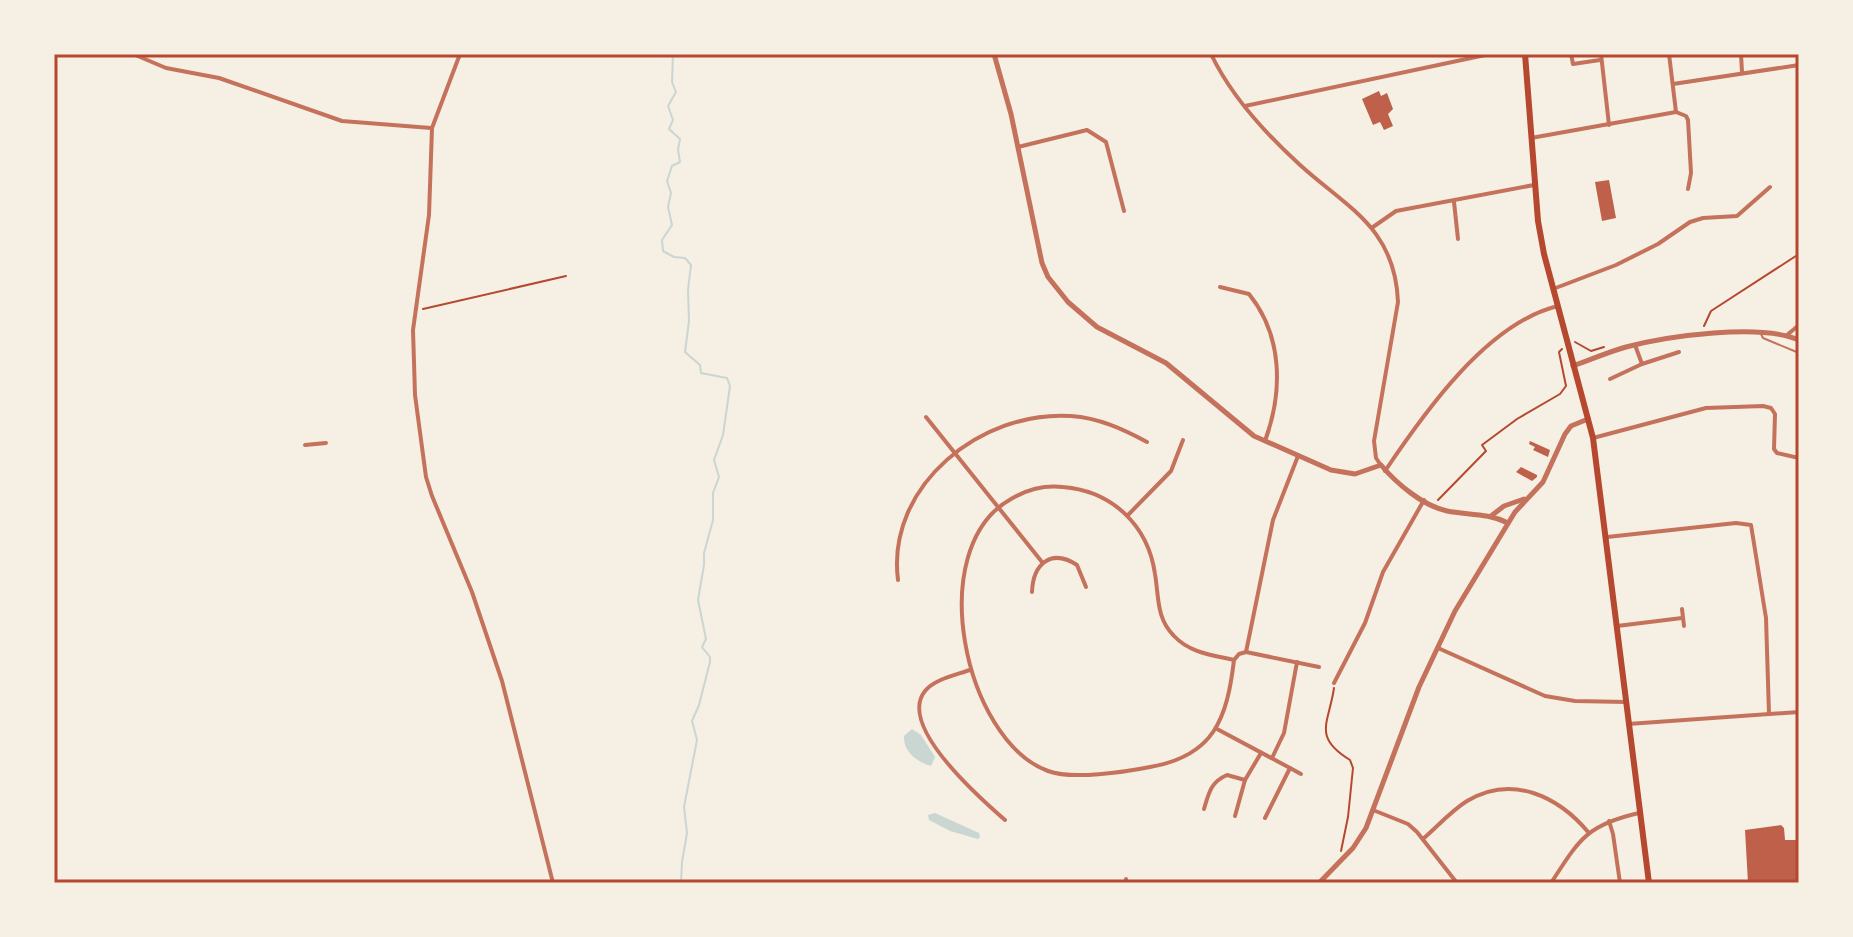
<svg xmlns="http://www.w3.org/2000/svg" width="1853" height="937" font-family="Raleway,sans-serif">
	<rect width="100%" height="100%" fill="#f6efe4"/>
	<g fill="#c9d6d2">
		<path d="M912,729l9,6 14,22 -4,9c-14,-4 -28,-14 -27,-30z"/>
		<path d="M935,813l44,20 1,4 -2,2 -28,-8 -21,-11 -1,-5z"/>
	</g>
	<g fill="none" stroke-linecap="round" stroke-linejoin="round">
		<path stroke="#c9d6d2" stroke-width="2" d="M673,54l-1,28 4,10 -8,14 5,14 -4,9 11,10 -2,11 2,12 -8,4 -5,15 4,12 -3,14 4,18 -10,15 1,11 11,6 11,1 6,7 -3,25 1,31 -4,31 15,13 1,8 26,5 3,8 -7,49 -9,25 5,17 -6,16v27l-9,33v12l-6,35 8,39 -4,8 8,10v5l-11,43 -7,16 5,19 -13,67 3,26 -5,29 -1,21"/>
	</g>
	<g fill="#bf614a">
		<path d="M1379,91l2,5 6,-3 6,16 -5,5 5,12 -9,4 -4,-8 -7,3 -11,-26z"/>
		<path d="M1609,180l7,38 -14,3 -7,-39z"/>
		<path d="M1530,441l20,9 -2,7 -15,-7 2,-3 -6,-3z"/>
		<path d="M1521,467l16,8v2l-5,4 -16,-9z"/>
		<path d="M1781,825l3,3 1,12h14v43h-51l-3,-53z"/>
	</g>
	<g fill="none" stroke-linecap="round" stroke-linejoin="round">
		<g stroke="#b5482f" stroke-width="2">
			<path d="M423,309l143,-33"/>
			<path d="M1704,326l7,-15 88,-57"/>
			<path d="M1575,342l16,9 13,-4"/>
			<path d="M1438,500l48,-49 -4,-6 35,-26 43,-25 6,-8 -7,-34 3,-3"/>
			<path d="M1334,688c-5,35 -22,49 16,72l3,8 -5,49 -7,34"/>
		</g>
		<path stroke="#c5725c" stroke-width="2" d="M1761,334l2,4 36,15"/>
		<g stroke="#c5725c" stroke-width="4">
			<path d="M133,54l33,14 53,10 123,43 89,7"/>
			<path d="M460,54l-28,74 -3,87 -16,115 2,65 11,82 6,19 40,96 30,89 51,202"/>
			<path d="M1211,54c20,42 54,79 88,110 48,44 96,63 99,138l-24,139 2,17 4,6"/>
			<path d="M1571,54l2,10 27,-4"/>
			<path d="M1601,54l8,71"/>
			<path d="M1669,54l7,58"/>
			<path d="M1741,54l1,18"/>
			<path d="M1799,54v8"/>
			<path d="M1673,84l126,-19"/>
			<path d="M1245,106l245,-52"/>
			<path d="M1676,112l10,4 2,4 3,53 -3,16"/>
			<path d="M1531,138l145,-26"/>
			<path d="M1018,147l69,-17 19,12 18,69"/>
			<path d="M1454,202l4,37"/>
			<path d="M1373,227l23,-16 138,-26"/>
			<path d="M1220,287l29,7c34,42 34,98 16,147"/>
			<path d="M1553,289l63,-24 42,-21 32,-22 13,-4 34,-2 33,-29"/>
			<path d="M1787,335l12,-10"/>
			<path d="M1635,345l7,19"/>
			<path d="M1610,379l32,-15 37,-12"/>
			<path d="M926,417l116,145"/>
			<path d="M1593,438l113,-30 57,-2 8,2 4,6 -1,35 3,4 22,5"/>
			<path d="M305,445l21,-2"/>
			<path d="M1385,471c39,-58 102,-148 173,-165"/>
			<path d="M1128,515l43,-44 12,-31"/>
			<path d="M1607,537l129,-14 15,2 15,93 3,96"/>
			<path d="M898,580c-12,-95 84,-170 173,-164 28,2 52,13 76,26"/>
			<path d="M1032,592c1,-28 19,-44 45,-27l9,22"/>
			<path d="M1682,609l2,17"/>
			<path d="M1617,626l65,-8"/>
			<path d="M1438,648l107,48 30,5 51,1"/>
			<path d="M1246,652l27,-132 25,-64"/>
			<path d="M1246,652l73,15"/>
			<path d="M1234,660c-22,-5 -44,-7 -60,-24 -18,-18 -15,-39 -19,-62 -7,-49 -43,-83 -92,-87 -18,-2 -37,3 -52,12 -88,49 -47,241 37,272 24,9 77,1 102,-4 64,-11 77,-48 84,-107l5,-6 7,-2"/>
			<path d="M970,670c-14,5 -35,9 -45,21 -28,35 57,109 80,129"/>
			<path d="M1334,683l31,-60 18,-51 41,-72"/>
			<path d="M1628,724l171,-12"/>
			<path d="M1217,729l73,39 -25,50"/>
			<path d="M1272,758l12,-25 13,-71"/>
			<path d="M1290,768l11,6"/>
			<path d="M1204,809c5,-17 7,-27 23,-34l18,5"/>
			<path d="M1373,810l35,14 9,8 40,51"/>
			<path d="M1235,816l10,-36 16,-27"/>
			<path d="M1609,821l4,13 7,49"/>
			<path d="M1424,838c14,-12 27,-27 43,-37 45,-27 91,-5 122,32"/>
			<path d="M1126,879v4"/>
			<path d="M1551,883c28,-43 35,-58 88,-70"/>
		</g>
		<g stroke="#c5725c" stroke-width="5">
			<path d="M994,54l17,60 31,149 6,14 20,25 29,25 69,36 88,73 77,34 24,4 26,-9c15,18 42,41 66,46 21,4 41,2 61,12"/>
			<path d="M1573,366c17,-6 35,-14 53,-19 42,-11 134,-24 173,-7"/>
			<path d="M1491,516l13,-10 20,-7"/>
			<path d="M1319,883l34,-35 13,-20 53,-141 36,-76 60,-99 28,-30 22,-48 6,-8 17,-7"/>
		</g>
		<path stroke="#b5482f" stroke-width="6" d="M1525,54l13,167 6,33 49,184 56,445"/>
	</g>
	<rect width="1853" height="937" fill="none" stroke="#f6efe4" stroke-width="112"/>
	<rect x="56" y="56" width="1741" height="825" fill="none" stroke="#b5482f" stroke-width="3"/>
</svg>
